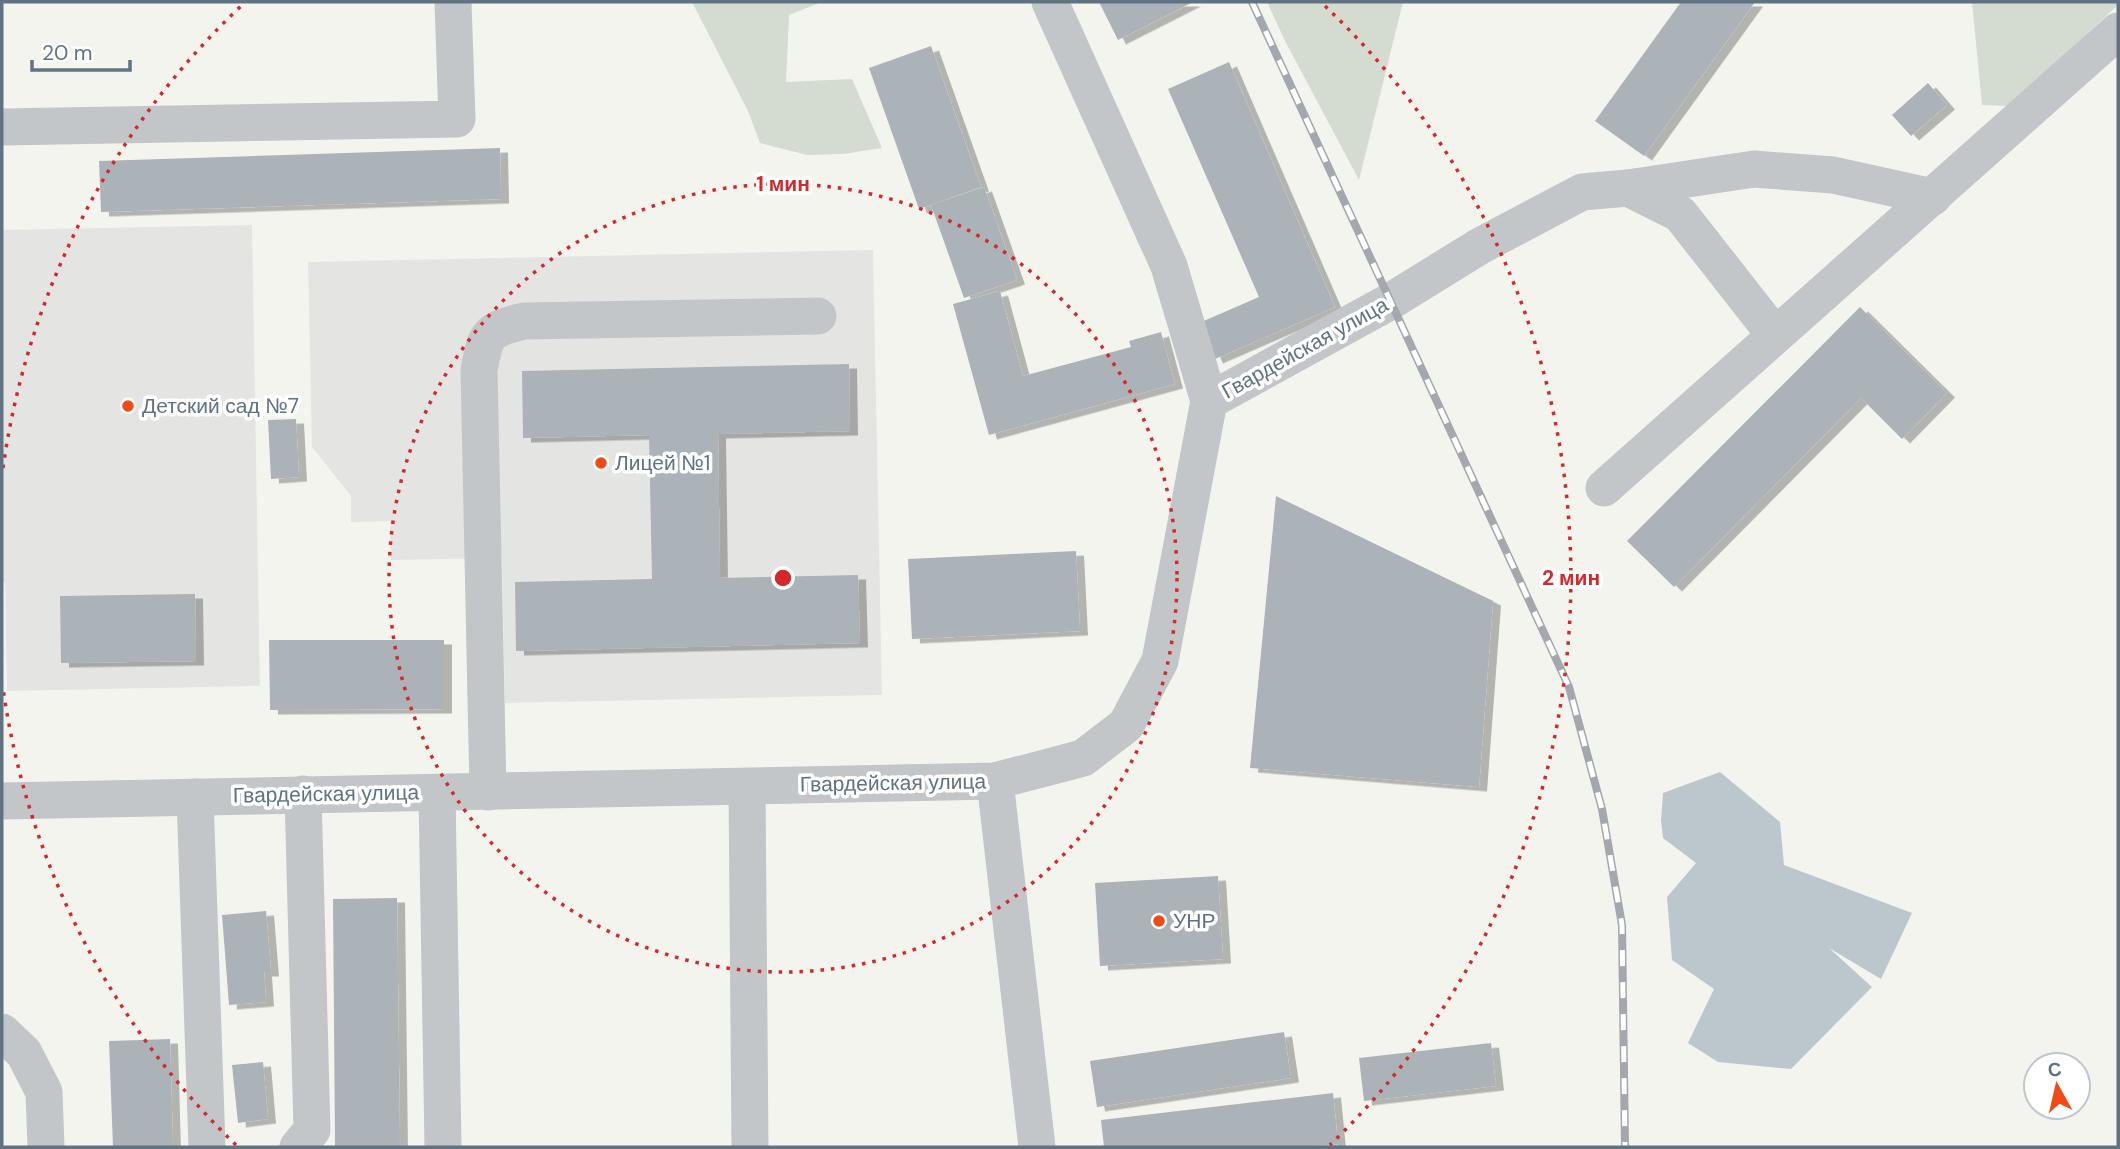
<svg xmlns="http://www.w3.org/2000/svg" width="2120" height="1149" font-family="'DM Sans',sans-serif">
	<defs>
		<filter id="shadow"><feDropShadow dx="8" dy="4.5" stdDeviation="0" flood-color="#0004"/></filter>
	</defs>
	<rect width="100%" height="100%" fill="#f4f4ef"/>
	<g fill="#e4e5e3">
		<path d="M252,225l8,461 -253,5 -2,-109 -3,-1v-351z"/>
		<path d="M873,250l9,445 -377,8 -3,-145 -111,2 -1,-39 -39,1v-26l-39,-49 -4,-185z"/>
	</g>
	<g fill="#d4dbd0">
		<path d="M692,2h130l-33,13 -3,67 66,-3 30,69 -39,6 -36,1 -47,-12 -12,-32z"/>
		<path d="M1267,2h136l-44,178 -74,-139z"/>
		<path d="M1972,2h146v3l-109,101 -27,-1z"/>
	</g>
	<path fill="#bbc7cc" d="M1720,772l60,50 4,43 128,48 -31,66 -52,-31 43,39 -81,82 -73,-7 -30,-19 26,-54 -42,-29 -5,-63 29,-34 -33,-25 -2,-17 2,-28z"/>
	<g fill="#abb3b8" filter="url(#shadow)">
		<path d="M1099,2h94l-75,38z"/>
		<path d="M1681,2h74l-111,154 -49,-35z"/>
		<path d="M931,46l50,141 -62,22 -50,-141z"/>
		<path d="M1229,62l106,245 -120,52 -16,-36 60,-26 -91,-208z"/>
		<path d="M1928,83l19,22 -36,31 -19,-21z"/>
		<path d="M500,148l1,51 -400,13 -2,-51z"/>
		<path d="M984,187l33,93 -53,18 -33,-93z"/>
		<path d="M1000,291l23,85 108,-29 -2,-6 32,-9 14,52 -186,51 -36,-131z"/>
		<path d="M1860,307l87,86 -45,46 -41,-41 -187,189 -47,-46z"/>
		<path d="M849,364l1,67 -132,3 2,144 138,-3 2,68 -344,8 -1,-69 137,-3 -3,-144 -126,3 -1,-67z"/>
		<path d="M296,419l3,58 -28,2 -3,-59z"/>
		<path d="M1276,496l217,105 -14,186 -229,-19z"/>
		<path d="M1076,551l4,80 -168,8 -4,-80z"/>
		<path d="M195,594l1,67 -135,2 -1,-67z"/>
		<path d="M269,640h175v69l-174,1z"/>
		<path d="M1218,876l5,83 -123,7 -5,-83z"/>
		<path d="M397,898l3,249h-65l-2,-248z"/>
		<path d="M266,911l5,61h-7l2,30 -37,3 -7,-90z"/>
		<path d="M1284,1032l7,46 -194,29 -7,-46z"/>
		<path d="M170,1039l3,108h-60l-4,-106z"/>
		<path d="M1491,1043l5,43 -132,15 -5,-43z"/>
		<path d="M263,1062l5,57 -30,4 -6,-58z"/>
		<path d="M1333,1093l5,51 -29,3h-205l-3,-27z"/>
	</g>
	<g fill="none" stroke-linecap="round" stroke-linejoin="round">
		<g stroke="#c2c6c9" stroke-width="37">
			<path d="M1050,2l119,264 40,135"/>
			<path d="M2,127l455,-8 -4,-117"/>
			<path d="M1628,188l126,-19 79,6 100,22"/>
			<path d="M1604,488l514,-457"/>
			<path d="M995,781l42,366"/>
			<path d="M747,787l3,360"/>
			<path d="M488,792l-9,-422c7,-36 7,-40 45,-49l294,-5"/>
			<path d="M437,793l6,354"/>
			<path d="M195,797l12,350"/>
			<path d="M2,801l993,-20 88,-23 43,-33 34,-64 49,-260 182,-100 89,-55 102,-54 46,-4 52,26 95,121"/>
			<path d="M2,1032l22,21 20,39 2,55"/>
			<path d="M298,1147l14,-17 -9,-336"/>
		</g>
		<g stroke="#a2a8ae" stroke-width="8">
			<path id="rail" d="M1252,2l317,685 33,122 20,116 3,222"/>
		</g>
		<use href="#rail" stroke="#fff" stroke-width="5" stroke-dasharray="16" stroke-linecap="butt"/>
	</g>
	<g fill="none" stroke="#d62828" stroke-width="3.5" stroke-dasharray="3.5 7">
		<circle cx="783" cy="578" r="394"/>
		<path d="M236 1145A788 788 0 0 1 3 688M3 468A788 788 0 0 1 241 6M1325 6A788 788 0 0 1 1330 1145"/>
	</g>
	<g fill="#ef4b14" stroke="#fff" stroke-width="2.5">
		<circle cx="128" cy="406" r="7"/>
		<circle cx="601" cy="463" r="7"/>
		<circle cx="1159" cy="921" r="7"/>
	</g>
	<g text-anchor="middle" stroke-width="7" stroke-linejoin="round" paint-order="stroke">
		<g font-size="21" fill="#607382" stroke="#fff">
			<text transform="translate(1305 348) rotate(-29)" y="7">Гвардейская улица</text>
			<text transform="translate(893 783) rotate(-1)" y="7">Гвардейская улица</text>
			<text transform="translate(326 794) rotate(-1)" y="7">Гвардейская улица</text>
		</g>
		<g font-size="21" fill="#607382" stroke="#fff" text-anchor="start">
			<text x="142" y="413">Детский сад №7</text>
			<text x="615" y="470">Лицей №1</text>
			<text x="1173" y="928">УНР</text>
		</g>
	</g>
	<circle cx="783" cy="578" r="10" fill="#d62828" stroke="#fff" stroke-width="3.5"/>
	<g font-size="21" text-anchor="middle" font-weight="bold" fill="#d62828" stroke="#fff" stroke-width="7" stroke-linejoin="round" paint-order="stroke">
		<text x="783" y="191">1 мин</text>
		<text x="1571" y="585">2 мин</text>
	</g>
	<rect width="2120" height="1149" fill="none" stroke="#607382" stroke-width="7"/>
	<g transform="translate(2057 1086) rotate(352)"><circle r="33" fill="#ffffff" stroke="#bfc7cd" stroke-width="2"/>
	<path d="M0-5L12 26L0 18L-12 26Z" fill="#ef4b14"/>
	<text y="-10" font-size="19" font-weight="bold" text-anchor="middle" fill="#607382">С</text>
	</g>
	<path d="M32 60v10h98v-10" fill="none" stroke="#607382" stroke-width="3.5"/>
	<text x="42" y="60" font-size="21" fill="#607382" stroke="#ffffff" stroke-width="5" paint-order="stroke">20 m</text>
</svg>
